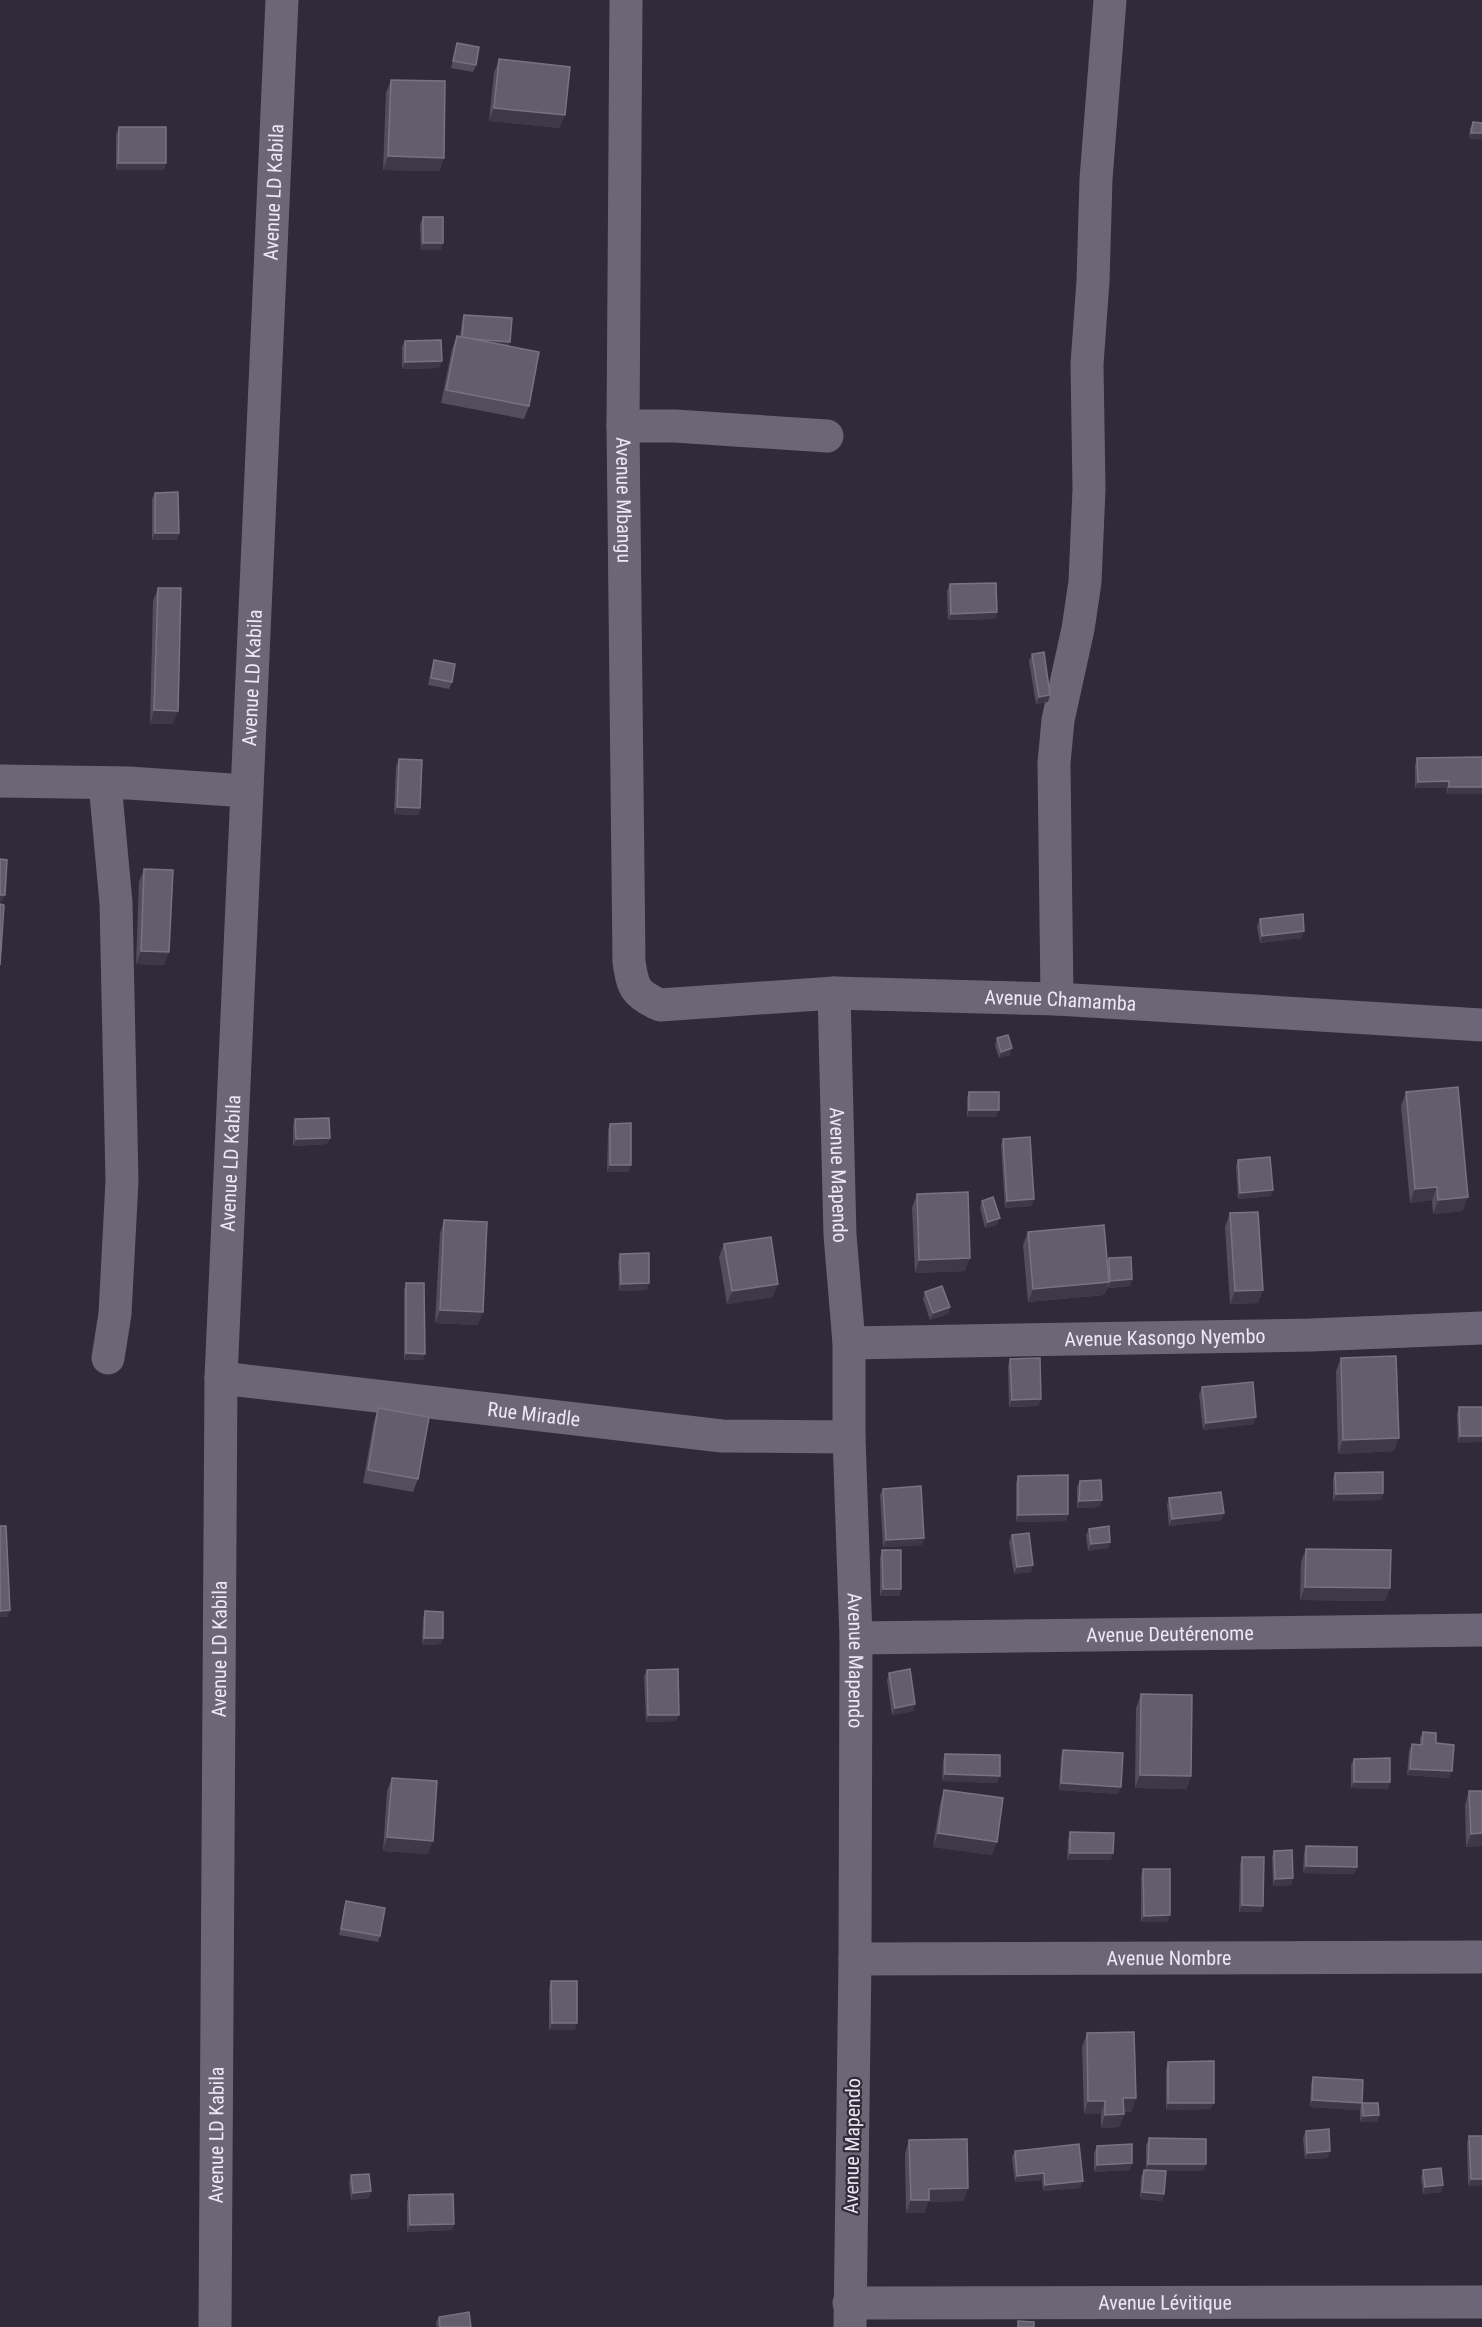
<svg xmlns="http://www.w3.org/2000/svg" width="1482" height="2327" font-family="'Roboto Condensed',sans-serif">
	<rect width="100%" height="100%" fill="#312a39"/>
	<g fill="none" stroke-linecap="round" stroke-linejoin="round">
		<g stroke="#6d6677" stroke-width="33">
			<path id="s1" d="M626,0l-3,426 6,536c4,26 6,32 31,43l174,-12 223,6 425,26"/>
			<path d="M623,426h52l152,10"/>
			<path d="M0,781l129,2 117,8"/>
			<path d="M105,783l11,120 6,278 -7,133 -7,44"/>
			<path id="s2" d="M834,993l6,242 9,108v94l7,201 -1,321 -5,368"/>
			<path d="M1057,999l-3,-236 4,-43 20,-91 7,-47 4,-93 -2,-125 6,-83 3,-102 14,-179"/>
			<path id="s3" d="M849,1343l462,-8 171,-7"/>
			<path id="s4" d="M221,1378l501,58 127,1"/>
			<path id="s5" d="M856,1638l626,-8"/>
			<path id="s6" d="M855,1959l627,-2"/>
			<path id="s7" d="M849,2303l633,-1"/>
			<path id="s8" d="M215,2327l6,-949 61,-1378"/>
		</g>
	</g>
	<g fill="#534d5c">
		<path d="M457,43l19,22 -3,7 -22,-4z"/>
		<path d="M499,59l61,69 -71,-7 5,-48z"/>
		<path d="M391,80l53,78 -5,13 -56,-1 3,-77z"/>
		<path d="M1473,122l9,1 -13,16 1,-10z"/>
		<path d="M119,127l47,36 -2,7h-48v-36z"/>
		<path d="M423,217l18,33h-20l-1,-26z"/>
		<path d="M464,315l44,31 21,60 -5,13 -83,-16 11,-54 5,-13h3l2,-15z"/>
		<path d="M405,341l34,27 -37,1v-22z"/>
		<path d="M155,493l24,40 -2,7h-25v-41z"/>
		<path d="M950,584l47,28 -2,7 -47,1 -1,-29z"/>
		<path d="M158,588l15,136h-23l3,-123z"/>
		<path d="M1032,654l16,48 -12,2 -7,-43z"/>
		<path d="M434,660l18,22 -3,7 -21,-4 4,-19z"/>
		<path d="M1482,757v34l-1,3h-35l1,-6h-32v-23l2,-7z"/>
		<path d="M399,759l21,49 -2,7 -24,-1 2,-48z"/>
		<path d="M144,869l20,96 -28,-1 3,-82z"/>
		<path d="M1260,919l42,19 -42,5 -3,-17z"/>
		<path d="M997,1038l13,17 -11,3 -4,-13z"/>
		<path d="M969,1092l27,25h-29v-19z"/>
		<path d="M1406,1092l57,119 -30,3 -1,-14 -22,3 -9,-97z"/>
		<path d="M295,1119l35,19 -3,6 -34,2v-20z"/>
		<path d="M610,1124l19,48h-22l1,-42z"/>
		<path d="M1003,1139l29,67 -27,2 -4,-63z"/>
		<path d="M1238,1160l33,36 -33,3 -2,-33z"/>
		<path d="M917,1194l48,77 -50,2 -3,-65z"/>
		<path d="M982,1201l15,24 -12,3 -5,-20z"/>
		<path d="M1230,1213l33,77 -5,13 -28,1 -5,-77z"/>
		<path d="M444,1220l34,105 -43,-2 5,-90z"/>
		<path d="M1028,1232l79,31 2,-5 23,21 -2,7 -22,2v-2l-4,9 -76,7 -5,-57z"/>
		<path d="M724,1244l49,53 -46,7 -8,-47z"/>
		<path d="M620,1254l27,36 -28,1 -1,-30z"/>
		<path d="M406,1283l17,77h-19v-70z"/>
		<path d="M925,1292l25,15 -2,7 -18,6 -7,-21z"/>
		<path d="M1341,1358l53,93 -56,3 -2,-83z"/>
		<path d="M1010,1359l31,40 -3,7 -29,1 -1,-41z"/>
		<path d="M1202,1387l52,37 -51,6 -4,-36z"/>
		<path d="M1459,1407h23l-24,36 -1,-29z"/>
		<path d="M378,1408l40,71 -5,13 -50,-9 11,-62z"/>
		<path d="M1335,1473l48,20 -2,7 -48,1v-22z"/>
		<path d="M1018,1476l50,38 -2,7 -50,1v-39z"/>
		<path d="M1080,1481l22,19 -3,7 -22,1v-21z"/>
		<path d="M883,1489l39,56 -39,2 -3,-52z"/>
		<path d="M1169,1498l55,15 -3,7 -52,6 -2,-21z"/>
		<path d="M1089,1529l21,13 -2,6 -20,3 -2,-16z"/>
		<path d="M1012,1535l19,37 -17,2 -5,-32z"/>
		<path d="M1306,1549l84,39 -5,13 -85,-1 1,-38z"/>
		<path d="M882,1550l19,39 -2,7h-19v-39z"/>
		<path d="M425,1611l18,27 -3,6 -18,1 1,-27z"/>
		<path d="M647,1670l29,51 -30,1 -2,-46z"/>
		<path d="M889,1673l26,31 -2,7 -21,4 -5,-35z"/>
		<path d="M1141,1694l50,82 -5,13 -51,-1 1,-80z"/>
		<path d="M1423,1732l13,11 13,35 -42,-3 2,-24 3,-7 8,1v-7z"/>
		<path d="M1063,1750l55,44 -59,-4 2,-34z"/>
		<path d="M945,1754l52,29 -55,-2 1,-20z"/>
		<path d="M1354,1759l36,23 -3,7 -36,-1v-23z"/>
		<path d="M392,1778l36,76 -45,-3 4,-60z"/>
		<path d="M944,1790l48,65 -59,-8 7,-43z"/>
		<path d="M1469,1791l13,55 -16,1 -1,-42z"/>
		<path d="M1070,1832l41,28h-44l1,-21z"/>
		<path d="M1306,1846l51,21 -3,7 -51,-1 1,-20z"/>
		<path d="M1274,1851l19,27 -2,7 -18,1 -1,-29z"/>
		<path d="M1242,1857l21,49 -2,6h-22l1,-48z"/>
		<path d="M1143,1869l25,53h-27v-46z"/>
		<path d="M346,1901l34,35 -2,6 -39,-7 5,-27z"/>
		<path d="M551,1981l24,49h-26v-42z"/>
		<path d="M1087,2033l49,65 -5,14h-7v2l-5,13 -18,1v-14h-17l-2,-67z"/>
		<path d="M1168,2062l43,47 -45,1v-41z"/>
		<path d="M1313,2077l49,26 17,12 -2,7h-17v-12l-50,-3 1,-23z"/>
		<path d="M1306,2131l22,27 -23,1 -2,-21z"/>
		<path d="M1469,2136h13v49l-14,1 -1,-43z"/>
		<path d="M1149,2138l55,33 -53,-1 13,24 -2,7 -22,-2 1,-22 3,-7h2v-25z"/>
		<path d="M909,2140l59,48 -5,13 -35,1 -4,11h-18l-1,-59z"/>
		<path d="M1097,2146l35,17 -2,7 -36,2v-19z"/>
		<path d="M1015,2151l68,30 -3,7 -37,3 -1,-11 -27,2 -3,-25z"/>
		<path d="M1423,2170l20,15 -2,7 -18,2 -2,-17z"/>
		<path d="M351,2175l20,16 -2,7 -18,2 -2,-18z"/>
		<path d="M409,2195l45,29 -2,6 -45,2v-30z"/>
		<path d="M439,2317l32,10h-34l-1,-4z"/>
	</g>
	<g fill="#3f3847">
		<path d="M494,108l71,7 -5,13 -71,-7z"/>
		<path d="M1471,133h11v7l-13,-1z"/>
		<path d="M388,156l56,2 -5,13 -56,-1z"/>
		<path d="M118,163h48l-2,7h-48z"/>
		<path d="M423,243h20l-2,7h-20z"/>
		<path d="M462,338l48,4 -2,6z"/>
		<path d="M442,361l-3,7 -37,1 3,-7z"/>
		<path d="M155,533h24l-2,7h-25z"/>
		<path d="M997,612l-2,7 -47,1 3,-6z"/>
		<path d="M1050,695l-2,7 -12,2 3,-7z"/>
		<path d="M154,710l24,1 -5,13h-23z"/>
		<path d="M1449,781l-2,7h-32l3,-6z"/>
		<path d="M1449,787h33v4l-1,3h-35z"/>
		<path d="M397,807l23,1 -2,7 -24,-1z"/>
		<path d="M0,895h5l-3,7h-2z"/>
		<path d="M1304,931l-2,7 -42,5 2,-7z"/>
		<path d="M141,951l28,1 -5,13 -28,-1z"/>
		<path d="M1012,1048l-2,7 -11,3 2,-6z"/>
		<path d="M969,1110h30l-3,7h-29z"/>
		<path d="M330,1138l-3,6 -34,2 3,-7z"/>
		<path d="M610,1165h21l-2,7h-22z"/>
		<path d="M1437,1187l-5,13 -22,3 5,-14z"/>
		<path d="M1273,1190l-2,6 -33,3 2,-6z"/>
		<path d="M1468,1197l-5,14 -30,3 5,-14z"/>
		<path d="M1034,1199l-2,7 -27,2 2,-7z"/>
		<path d="M1000,1218l-3,7 -12,3 3,-6z"/>
		<path d="M970,1258l-5,13 -50,2 4,-13z"/>
		<path d="M1132,1279l-2,7 -22,2 2,-7z"/>
		<path d="M1109,1282l-5,13 -76,7 5,-13z"/>
		<path d="M649,1283l-2,7 -28,1 2,-7z"/>
		<path d="M778,1284l-5,13 -46,7 5,-13z"/>
		<path d="M1263,1290l-5,13 -28,1 5,-13z"/>
		<path d="M950,1307l-2,7 -18,6 3,-7z"/>
		<path d="M440,1310l43,2 -5,13 -43,-2z"/>
		<path d="M406,1353l19,1 -2,6h-19z"/>
		<path d="M1041,1399l-3,7 -29,1 3,-7z"/>
		<path d="M1256,1417l-2,7 -51,6 3,-7z"/>
		<path d="M1460,1436h22v6l-24,1z"/>
		<path d="M1399,1438l-5,13 -56,3 5,-14z"/>
		<path d="M1383,1493l-2,7 -48,1 3,-7z"/>
		<path d="M1102,1500l-3,7 -22,1 2,-7z"/>
		<path d="M1224,1513l-3,7 -52,6 3,-7z"/>
		<path d="M1068,1514l-2,7 -50,1 2,-7z"/>
		<path d="M924,1538l-2,7 -39,2 3,-7z"/>
		<path d="M1110,1542l-2,6 -20,3 3,-7z"/>
		<path d="M1033,1565l-2,7 -17,2 3,-7z"/>
		<path d="M1305,1587l85,1 -5,13 -85,-1z"/>
		<path d="M883,1589h18l-2,7h-19z"/>
		<path d="M10,1610l-2,7h-8v-6z"/>
		<path d="M424,1638h19l-3,6 -18,1z"/>
		<path d="M915,1704l-2,7 -21,4 3,-7z"/>
		<path d="M648,1715h31l-3,6 -30,1z"/>
		<path d="M1410,1769l42,2 -3,7 -42,-3z"/>
		<path d="M945,1774l55,2 -3,7 -55,-2z"/>
		<path d="M1140,1775l51,1 -5,13 -51,-1z"/>
		<path d="M1354,1782h36l-3,7 -36,-1z"/>
		<path d="M1061,1783l60,4 -3,7 -59,-4z"/>
		<path d="M938,1833l59,9 -5,13 -59,-8z"/>
		<path d="M1482,1833v13l-16,1 5,-13z"/>
		<path d="M387,1837l46,4 -5,13 -45,-3z"/>
		<path d="M1070,1853h43l-2,7h-44z"/>
		<path d="M1306,1866l51,1 -3,7 -51,-1z"/>
		<path d="M1293,1878l-2,7 -18,1 2,-7z"/>
		<path d="M1242,1905l21,1 -2,6h-22z"/>
		<path d="M1170,1915l-2,7h-27l3,-6z"/>
		<path d="M552,2023h25l-2,7h-26z"/>
		<path d="M1123,2098h13l-5,14 -12,-1z"/>
		<path d="M1312,2100l50,3 -2,7 -50,-3z"/>
		<path d="M1088,2101h17l-4,13h-17z"/>
		<path d="M1168,2103h46l-3,6 -45,1z"/>
		<path d="M1124,2114l-5,13 -18,1 4,-13z"/>
		<path d="M1379,2115l-2,7h-17l3,-6z"/>
		<path d="M1330,2151l-2,7 -23,1 2,-6z"/>
		<path d="M1132,2163l-2,7 -36,2 3,-7z"/>
		<path d="M1148,2164h58l-2,7 -58,-1z"/>
		<path d="M1044,2173l-2,7 -27,2 2,-6z"/>
		<path d="M1471,2179h11v6l-14,1z"/>
		<path d="M1083,2181l-3,7 -37,3 2,-6z"/>
		<path d="M1443,2185l-2,7 -18,2 2,-7z"/>
		<path d="M968,2188l-5,13 -35,1 -4,11h-18l5,-13 18,-11z"/>
		<path d="M371,2191l-2,7 -18,2 2,-7z"/>
		<path d="M1142,2192l22,2 -2,7 -22,-2z"/>
		<path d="M454,2224l-2,6 -45,2 3,-7z"/>
	</g>
	<g fill="#645d6c" stroke="#797381" stroke-width="1.5">
		<path d="M457,43l22,4 -3,18 -23,-4z"/>
		<path d="M499,59l71,8 -5,48 -71,-7z"/>
		<path d="M391,80l54,1 -1,77 -56,-2z"/>
		<path d="M1473,122l9,1v10h-11z"/>
		<path d="M119,127h47v36h-48z"/>
		<rect x="423" y="217" width="20" height="26"/>
		<path d="M464,315l48,3 -2,24 -39,-3 -9,-2z"/>
		<path d="M457,336l82,16 -10,54 -83,-16z"/>
		<path d="M441,340l1,21 -37,1v-21z"/>
		<path d="M178,492l1,41h-24v-40z"/>
		<path d="M996,583l1,29 -46,2 -1,-30z"/>
		<path d="M158,588h23l-3,123 -24,-1z"/>
		<path d="M1044,652l6,43 -11,2 -7,-43z"/>
		<path d="M434,660l21,4 -3,18 -21,-4z"/>
		<path d="M1482,757v30h-33v-6l-31,1 -1,-24z"/>
		<path d="M399,759l23,1 -2,48 -23,-1z"/>
		<path d="M0,859l7,1 -2,35h-5z"/>
		<path d="M144,869l29,1 -4,82 -28,-1z"/>
		<path d="M0,904l4,1 -4,60z"/>
		<path d="M1303,914l1,17 -42,5 -2,-17z"/>
		<path d="M1008,1035l4,13 -11,4 -4,-14z"/>
		<path d="M1458,1087l10,110 -30,3 -1,-13 -22,2 -9,-97z"/>
		<rect x="969" y="1092" width="30" height="18"/>
		<path d="M329,1118l1,20 -34,1 -1,-20z"/>
		<path d="M631,1123v42h-21v-41z"/>
		<path d="M1030,1137l4,62 -27,2 -4,-62z"/>
		<path d="M1270,1157l3,33 -33,3 -2,-33z"/>
		<path d="M968,1192l2,66 -51,2 -2,-66z"/>
		<path d="M993,1197l7,21 -12,4 -6,-21z"/>
		<path d="M1258,1212l5,78 -28,1 -5,-78z"/>
		<path d="M444,1220l43,2 -4,90 -43,-2z"/>
		<path d="M1104,1225l5,57 -76,7 -5,-57z"/>
		<path d="M771,1237l7,47 -46,7 -8,-47z"/>
		<path d="M649,1253v30l-28,1 -1,-30z"/>
		<path d="M1131,1257l1,22 -22,2 -1,-23z"/>
		<path d="M406,1283h18l1,71 -19,-1z"/>
		<path d="M942,1286l8,21 -17,6 -8,-21z"/>
		<path d="M1396,1356l3,82 -56,2 -2,-82z"/>
		<path d="M1040,1358l1,41 -29,1 -2,-41z"/>
		<path d="M1253,1382l3,35 -50,6 -4,-36z"/>
		<path d="M1459,1407h23v29h-22z"/>
		<path d="M378,1408l51,9 -11,62 -50,-9z"/>
		<path d="M1383,1472v21l-47,1 -1,-21z"/>
		<path d="M1068,1475v39l-50,1v-39z"/>
		<path d="M1101,1480l1,20 -23,1 1,-20z"/>
		<path d="M921,1486l3,52 -38,2 -3,-51z"/>
		<path d="M1221,1492l3,21 -52,6 -3,-21z"/>
		<path d="M0,1526h6l4,84 -10,1z"/>
		<path d="M1109,1526l1,16 -19,2 -2,-15z"/>
		<path d="M1029,1533l4,32 -16,2 -5,-32z"/>
		<path d="M1306,1549l85,1 -1,38 -85,-1z"/>
		<path d="M882,1550h19v39h-18z"/>
		<path d="M425,1611l18,1v26h-19z"/>
		<path d="M678,1669l1,46h-31l-1,-45z"/>
		<path d="M910,1669l5,35 -20,4 -6,-35z"/>
		<path d="M1141,1694l51,1 -1,81 -51,-1z"/>
		<path d="M1423,1732l13,1v10l18,2 -2,26 -42,-2 2,-25 10,1z"/>
		<path d="M1063,1750l60,3 -2,34 -60,-4z"/>
		<path d="M945,1754l55,1v21l-55,-2z"/>
		<path d="M1390,1758v24h-36v-23z"/>
		<path d="M392,1778l45,3 -4,60 -46,-4z"/>
		<path d="M944,1790l59,8 -6,44 -59,-9z"/>
		<path d="M1469,1791h13v42l-11,1z"/>
		<path d="M1070,1832l44,1 -1,20h-43z"/>
		<path d="M1306,1846l51,1v20l-51,-1z"/>
		<path d="M1292,1850l1,28 -18,1 -1,-28z"/>
		<path d="M1242,1857h22l-1,49 -21,-1z"/>
		<path d="M1143,1869h27v46l-26,1z"/>
		<path d="M346,1901l39,7 -5,28 -39,-7z"/>
		<path d="M551,1981h26v42h-25z"/>
		<path d="M1134,2032l2,66h-13l1,16 -19,1v-14h-17l-1,-68z"/>
		<path d="M1214,2061v42h-46v-41z"/>
		<path d="M1313,2077l50,3 -1,23 -50,-3z"/>
		<path d="M1362,2103h16l1,12 -16,1z"/>
		<path d="M1329,2129l1,22 -23,2 -1,-22z"/>
		<path d="M1469,2136h13v43h-11z"/>
		<path d="M1149,2138l57,1v25h-58z"/>
		<path d="M967,2139l1,49 -39,1v11h-18l-2,-60z"/>
		<path d="M1079,2144l4,37 -38,4 -1,-12 -27,3 -2,-25z"/>
		<path d="M1132,2144v19l-35,2v-19z"/>
		<path d="M1441,2168l2,17 -18,2 -2,-17z"/>
		<path d="M1144,2170l22,1 -2,23 -22,-2z"/>
		<path d="M369,2174l2,17 -18,2 -2,-18z"/>
		<path d="M453,2194l1,30 -44,1 -1,-30z"/>
		<path d="M469,2312l2,15h-31l-1,-10z"/>
		<path d="M1018,2321l16,1v5h-16z"/>
	</g>
	<g text-anchor="middle" stroke-width="4.5" stroke-linejoin="round" paint-order="stroke">
		<g font-size="20" fill="#ece8f2" stroke="#312a39">
			<text dy="7" stroke="none"><textPath href="#s8" startOffset="2136">Avenue LD Kabila</textPath></text>
			<text dy="7" stroke="none"><textPath href="#s1" startOffset="500">Avenue Mbangu</textPath></text>
			<text dy="7" stroke="none"><textPath href="#s8" startOffset="1650">Avenue LD Kabila</textPath></text>
			<text dy="7" stroke="none"><textPath href="#s1" startOffset="1420">Avenue Chamamba</textPath></text>
			<text dy="7" stroke="none"><textPath href="#s8" startOffset="1164">Avenue LD Kabila</textPath></text>
			<text dy="7" stroke="none"><textPath href="#s2" startOffset="182">Avenue Mapendo</textPath></text>
			<text dy="7" stroke="none"><textPath href="#s3" startOffset="316">Avenue Kasongo Nyembo</textPath></text>
			<text dy="7" stroke="none"><textPath href="#s4" startOffset="315">Rue Miradle</textPath></text>
			<text dy="7" stroke="none"><textPath href="#s5" startOffset="314">Avenue Deutérenome</textPath></text>
			<text dy="7" stroke="none"><textPath href="#s8" startOffset="678">Avenue LD Kabila</textPath></text>
			<text dy="7" stroke="none"><textPath href="#s2" startOffset="668">Avenue Mapendo</textPath></text>
			<text dy="7" stroke="none"><textPath href="#s6" startOffset="314">Avenue Nombre</textPath></text>
			<text dy="7" stroke="none"><textPath href="#s8" startOffset="192">Avenue LD Kabila</textPath></text>
			<text transform="translate(852 2146) rotate(-89)" y="7">Avenue Mapendo</text>
			<text dy="7" stroke="none"><textPath href="#s7" startOffset="316">Avenue Lévitique</textPath></text>
		</g>
	</g>
</svg>
